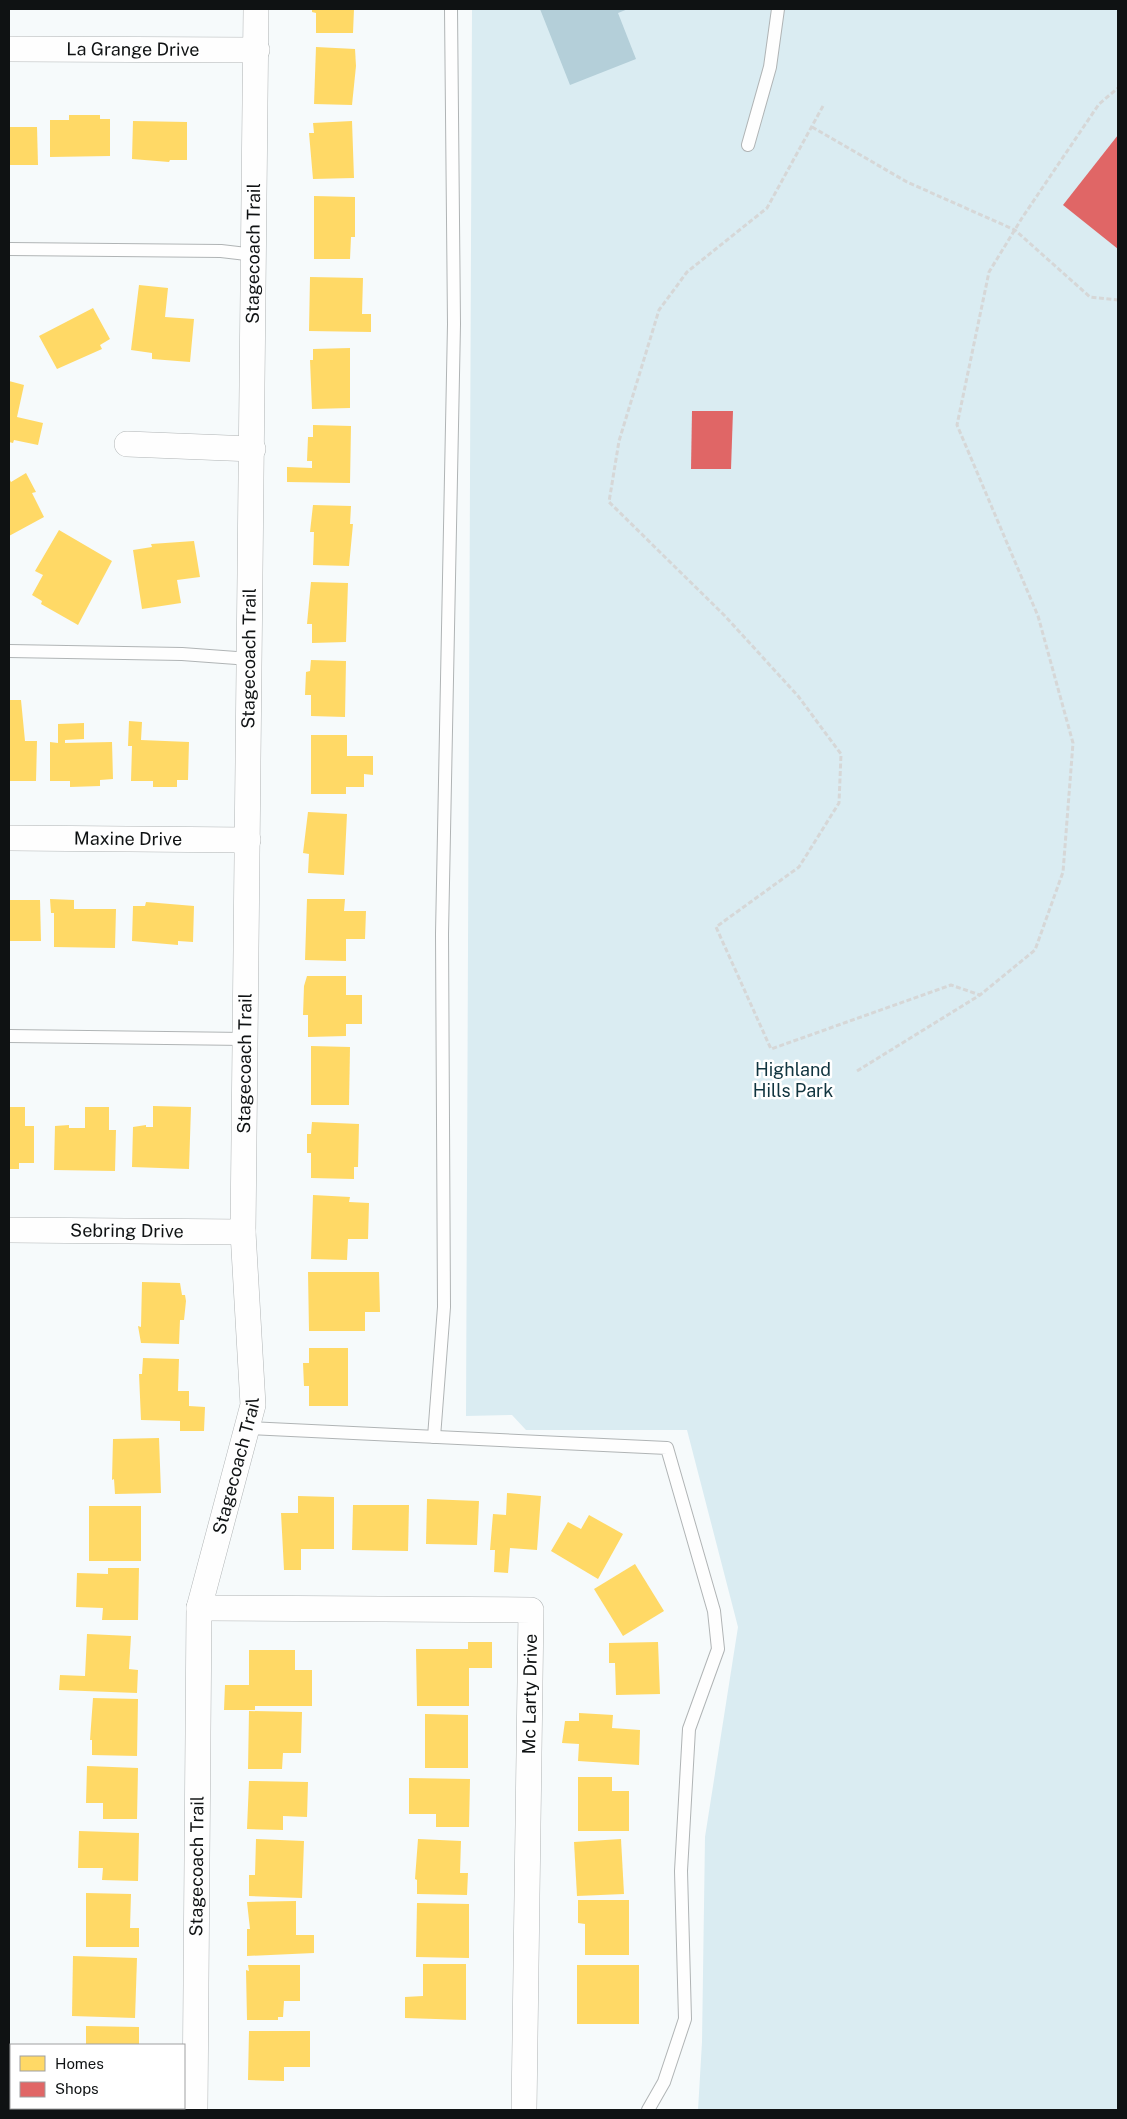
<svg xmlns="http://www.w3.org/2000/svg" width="1127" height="2119" font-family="'Public Sans',sans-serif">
	<rect width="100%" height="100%" fill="#f6fafb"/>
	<path fill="#daecf2" d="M472,9h646v2101h-420l4,-68 3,-205 33,-210 -51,-197h-161l-14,-15 -46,1z"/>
	<path fill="#b4cfd9" d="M540,9h88l-10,4 18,46 -66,26z"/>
	<g fill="#ffd966">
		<path d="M312,9h42l-1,24h-37v-20l-4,-1z"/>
		<path d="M316,47l39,2 1,17 -4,39 -38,-1z"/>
		<path d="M69,115h31v4h10v37l-60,1v-37h19z"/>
		<path d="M133,121l54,1v38h-17l-1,2 -37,-3z"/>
		<path d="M352,121l2,57 -41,1 -4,-46h5l-1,-10z"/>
		<path d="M9,127h28l1,38h-29z"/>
		<path d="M314,196l41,1v40h-4l-1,22h-36z"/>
		<path d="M310,277l53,1 -1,36h9v18l-62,-1z"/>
		<path d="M139,285l29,3 -3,29 29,2 -4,43 -38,-3v-6l-21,-3z"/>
		<path d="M93,308l17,31 -10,6 2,4 -45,20 -18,-33z"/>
		<path d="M350,348v60l-38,1 -2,-49h3v-11z"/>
		<path d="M9,381l15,4 -7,32 26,6 -5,22 -24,-5 -1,3 -4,-1z"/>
		<path d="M313,425l38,1 -1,57 -63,-1v-15l25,1v-7h-5l1,-24h5z"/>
		<path d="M26,473l10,19 -4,1 12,24 -35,19v-58l2,4z"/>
		<path d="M313,505l38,1 -1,18h3l-4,42 -36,-1 1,-33h-4z"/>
		<path d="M59,530l53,31 -34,64 -37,-21 1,-3 -10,-6 11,-20 -8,-4z"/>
		<path d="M194,541l6,36 -23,3 4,23 -39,6 -9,-59 19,-3 -1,-3z"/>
		<path d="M311,582l37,1 -2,59 -34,1v-19h-5z"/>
		<path d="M311,660l35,1 -1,56 -34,-1v-21h-6l1,-23 4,-1z"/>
		<path d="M9,700h12l4,41h12l-1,40h-27z"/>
		<path d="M129,721l13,1 -1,18 48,2 -1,38h-11v7h-24v-6h-22l1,-35h-4z"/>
		<path d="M84,723v16l-19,1v3l47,-1 1,37 -13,1v6l-30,1v-6h-20v-39l8,1v-19z"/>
		<path d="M311,735h36v21h26v19l-9,-1v13h-18v7h-35z"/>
		<path d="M308,812l39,2 -3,61 -36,-2 1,-19 -6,-1z"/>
		<path d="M50,899l24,1v9h42l-1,39 -61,-1v-34h-3z"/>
		<path d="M307,899h38l-1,12h22l-1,28h-19v22l-41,-1z"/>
		<path d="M9,900h31l1,41h-32z"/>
		<path d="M146,902l48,4 -1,36 -15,-1v4l-46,-4 1,-35h12z"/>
		<path d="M307,976h39v19h16v29h-16v12l-38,1v-22h-5l1,-29z"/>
		<path d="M311,1046l39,1 -1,58h-38z"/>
		<path d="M153,1106l38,1 -2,62 -57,-2 1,-40 13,-2v2h7z"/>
		<path d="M9,1107h16v19h9v37h-15v6h-10z"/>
		<path d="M85,1107h24v23h7l-1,41 -61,-1 1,-44 14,-1v3h16z"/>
		<path d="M312,1122l47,2 -1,43h-4v12l-43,-1v-25h-4v-19h4z"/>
		<path d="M313,1195l37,2 -1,5 20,1 -1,36h-20l-1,21 -36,-1z"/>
		<path d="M308,1272h71l1,40h-15v19h-56z"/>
		<path d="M142,1282l38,1 2,12h3l1,6 -2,19h-4l-1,24 -38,-1 -3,-17 3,1z"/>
		<path d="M309,1348h39v58h-39v-20h-5l-1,-23h6z"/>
		<path d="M143,1358l36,1 -1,32h11v15l16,1 -1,24h-24v-10l-39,-1 -2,-46h3z"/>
		<path d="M159,1438l2,55 -46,1 -1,-15 -2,1 1,-41z"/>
		<path d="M507,1493l34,3 -4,54 -27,-2 -2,25 -14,-1 1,-22h-5l3,-36 13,1z"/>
		<path d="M298,1496l36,1v52h-33v21h-17l-3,-57h17z"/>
		<path d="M427,1499l52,2 -2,44 -51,-1z"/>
		<path d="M353,1505h56l-1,46 -56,-1z"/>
		<rect x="89" y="1506" width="52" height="55"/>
		<path d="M589,1515l34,19 -25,45 -47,-28 17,-29 13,7z"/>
		<path d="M635,1564l29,47 -41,25 -29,-47z"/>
		<path d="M108,1568h31l-1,52h-36l1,-12 -27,-1 1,-34 31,1z"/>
		<path d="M87,1634l44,2 -2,33 9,1 -1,23 -78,-3 1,-15 25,1z"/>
		<path d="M468,1642h24v26h-23v38h-52l-1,-57h52z"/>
		<path d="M658,1642l2,52 -44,1 -1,-32h-6v-20z"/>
		<path d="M249,1650h46v20h17v36h-57v4h-31l1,-25h24z"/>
		<path d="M93,1698l45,1 -1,57 -45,-1v-15h-2z"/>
		<path d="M249,1711l53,1 -1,41h-18l-1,16h-34z"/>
		<path d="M579,1713l34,2 -1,13 28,2 -1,35 -61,-4 1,-17 -17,-1 3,-22h14z"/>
		<path d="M425,1714l43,1v53h-43z"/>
		<path d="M87,1766l51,2 -1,51h-34v-16h-17z"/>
		<path d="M578,1777h34v14h17v40h-51z"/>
		<path d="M409,1778l61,1 -1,48h-33v-13h-27z"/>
		<path d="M249,1781l59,1 -1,35 -24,-1v14l-36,-1z"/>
		<path d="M79,1831l60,2 -1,48 -36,-1 1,-12h-25z"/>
		<path d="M256,1839l48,2 -2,57 -53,-2v-21h6z"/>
		<path d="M418,1839l43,2 -1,32h8l-1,22 -50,-1v-14l-2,-1z"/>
		<path d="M621,1839l3,55 -47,2 -3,-54z"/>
		<path d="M86,1893l45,1 -1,34h9v19h-53z"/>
		<path d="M578,1900h51v55h-44v-31l-7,-1z"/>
		<path d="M296,1901v34h18v18l-67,3v-27h3l-3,-27z"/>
		<path d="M417,1903l52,1v54l-53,-1z"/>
		<path d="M73,1956l64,2 -2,60 -63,-2z"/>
		<path d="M423,1964h43v56l-61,-2v-21l18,-1z"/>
		<path d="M248,1965h52v36h-16l-1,16h-5v3h-31l-1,-50 3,1z"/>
		<rect x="577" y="1965" width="62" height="59"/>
		<path d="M86,2026l53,1v18h-53z"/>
		<path d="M249,2031h61v36h-26v14l-36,-1z"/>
	</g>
	<g fill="#e06666">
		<path d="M1118,135v114l-55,-44z"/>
		<path d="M692,411h41l-2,58h-40z"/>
	</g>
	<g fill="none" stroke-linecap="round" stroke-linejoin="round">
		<g stroke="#b0b4b5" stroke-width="14">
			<g id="lane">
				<path d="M748,145l22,-78 8,-58"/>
				<path d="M9,249l212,2 34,4"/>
				<path d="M9,651l173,3 68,5"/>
				<path d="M9,1036l236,3"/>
				<path d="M247,1428l420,20 47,163 4,38 -29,80 -8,142 4,148 -21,63 -16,28"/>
				<path d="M434,1437l10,-130 -2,-373 12,-610 -3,-315"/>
			</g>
		</g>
		<g stroke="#b0b4b5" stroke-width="26">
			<g id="street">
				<path id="s1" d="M9,49l248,1"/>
				<path d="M127,444l126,5"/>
				<path id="s2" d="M9,838l239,2"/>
				<path id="s3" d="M9,1230l234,2"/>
				<path d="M199,1608l332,2 -7,500"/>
				<path id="s4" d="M195,2110l4,-502 54,-203 -10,-173 13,-1223"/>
			</g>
		</g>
		<g stroke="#d6d7d7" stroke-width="3" stroke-dasharray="5 2.5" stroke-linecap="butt">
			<path d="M823,106l-56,102 -80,64 -28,38 -40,131 -10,61 116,114 73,80 43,58 -2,49 -40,64 -83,60 55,122 180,-64 29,10"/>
			<path d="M812,127l95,55 108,48 75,67 28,3"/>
			<path d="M857,1071l123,-76 55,-45 28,-78 10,-129 -35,-127 -81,-191 32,-153 33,-54 77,-114 19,-16"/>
		</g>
		<use href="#lane" stroke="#fefefe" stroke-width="12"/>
		<use href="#street" stroke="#fefefe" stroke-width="25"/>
	</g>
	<g text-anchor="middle" stroke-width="5" stroke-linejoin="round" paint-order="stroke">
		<g font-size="18" fill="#0f1213" stroke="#fff">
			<text dy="6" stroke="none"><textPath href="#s1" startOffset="124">La Grange Drive</textPath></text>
			<text dy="6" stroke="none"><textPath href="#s4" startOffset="1864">Stagecoach Trail</textPath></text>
			<text dy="6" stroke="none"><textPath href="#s4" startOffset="1459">Stagecoach Trail</textPath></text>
			<text dy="6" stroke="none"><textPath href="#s2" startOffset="119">Maxine Drive</textPath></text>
			<text dy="6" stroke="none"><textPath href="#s4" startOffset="1054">Stagecoach Trail</textPath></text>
			<text dy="6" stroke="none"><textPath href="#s3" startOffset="118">Sebring Drive</textPath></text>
			<text dy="6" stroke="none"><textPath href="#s4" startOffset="649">Stagecoach Trail</textPath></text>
			<text transform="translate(530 1694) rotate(-89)" y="6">Mc Larty Drive</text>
			<text dy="6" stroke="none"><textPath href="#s4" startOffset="244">Stagecoach Trail</textPath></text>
		</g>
		<g font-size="18" fill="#10343f" stroke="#fff">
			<text x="793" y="1076">Highland<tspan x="793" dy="21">Hills Park</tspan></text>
		</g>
	</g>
	<rect width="1127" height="2119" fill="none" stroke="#0f1213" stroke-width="20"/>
	<rect x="10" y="2044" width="175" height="65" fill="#ffffff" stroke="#9fa0a1"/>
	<rect x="20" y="2056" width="25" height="15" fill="#ffd966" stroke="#9fa0a1"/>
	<text x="55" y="2069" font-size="15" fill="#0f1213">Homes</text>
	<rect x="20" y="2082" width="25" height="15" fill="#e06666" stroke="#9fa0a1"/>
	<text x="55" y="2094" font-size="15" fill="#0f1213">Shops</text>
</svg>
